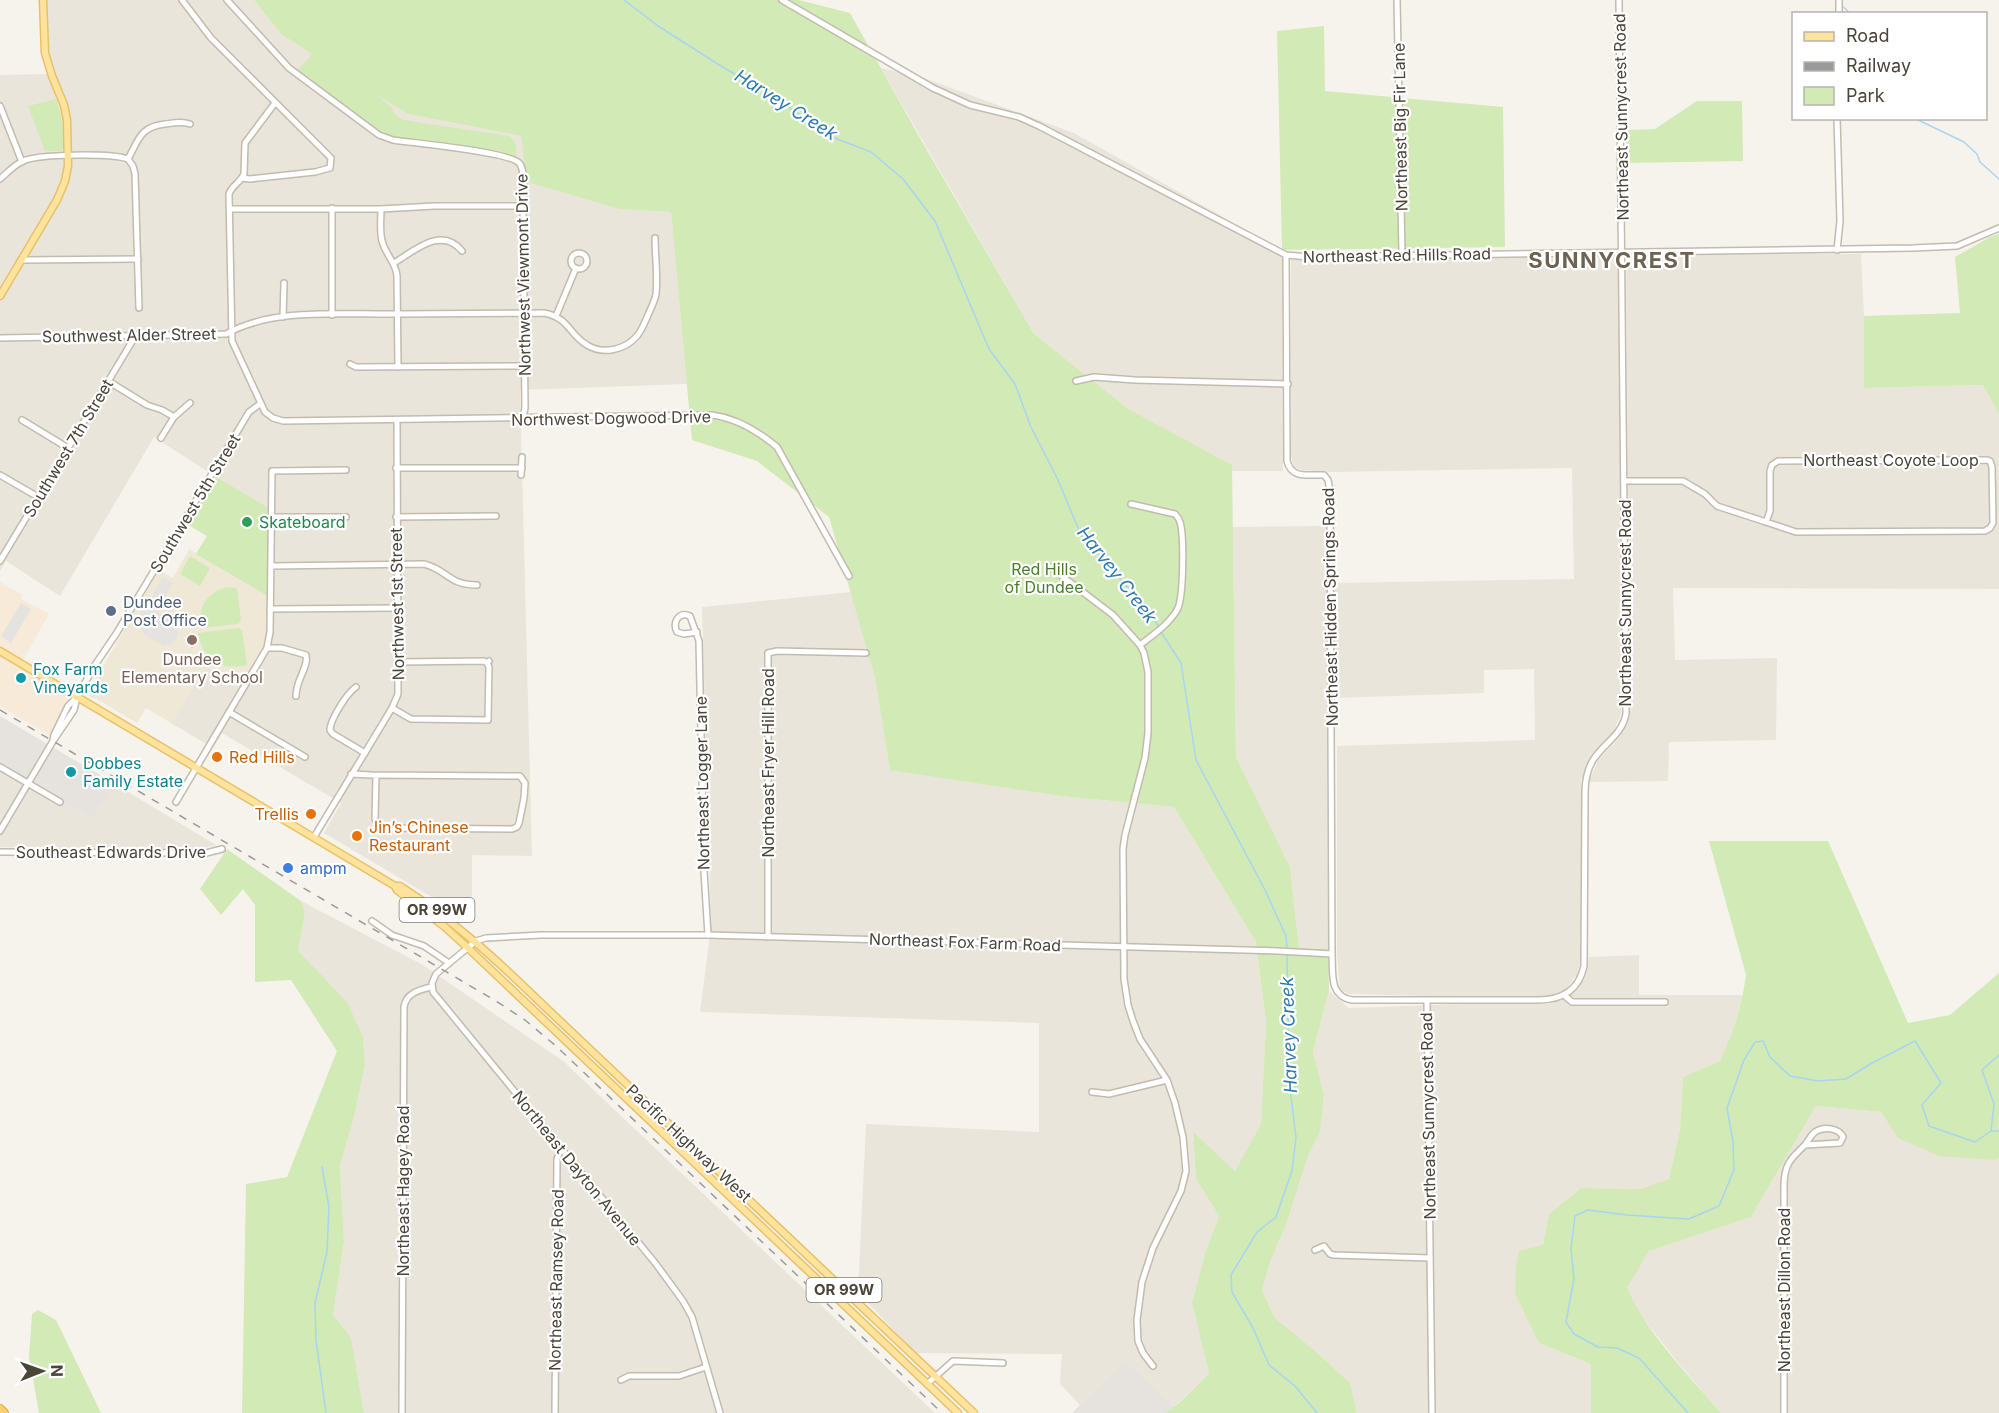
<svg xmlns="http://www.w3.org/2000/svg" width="1999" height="1413" font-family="Inter,sans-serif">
	<rect width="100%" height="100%" fill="#f6f3ec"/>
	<g fill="#eae5da">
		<path d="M41,0h213l27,34 127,80 113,22 99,73 51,3 16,172 -167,6 12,466 -60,-1v51l-42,-10 -106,-63 17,-30 -119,-70 -9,15 -42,-25 35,-57 34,20 28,-90 -72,-42 11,-18 -20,-12 29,-47 -62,-40 -94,159 -54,-35 -6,10v-496l47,-1z"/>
		<path d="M881,68l43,10 150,55 208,117 1,221h-51v-6l-105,-57 -93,-74z"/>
		<path d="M1861,254l3,62v72l119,-3 16,29v175l-326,-1 2,72 102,-2 -1,82 -107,2 -1,39 -79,1 9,-22 21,-22 5,-8 6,-16 -4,-459z"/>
		<path d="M1621,255v458l-8,20 -22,22 -5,9 -5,17v176l-3,15 -11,16 -9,5 -11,3h-120l-79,-2 -8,-6 -3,-34v-208l198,-6 -1,-71 -50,1v23l-149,5 -1,-115 240,-4 -2,-111 -240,4 -29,-2 -7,-2 -3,-4 -2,-8v-196z"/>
		<path d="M1327,526l1,423 -29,-1 -9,-81 -54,-110 -3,-230z"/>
		<path d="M851,592l24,86 15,91 171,27 113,11 82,135 10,81 -5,101 -26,48 -42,-39 3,46 23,37 -14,37 -13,50 17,71 -35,33 -49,-47 -45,45 -20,-21 2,-30 -147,-1 -57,-61 8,-168 173,8v-109l-339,-11 11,-85 -9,-320z"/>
		<path d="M0,765l92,54 23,-35 101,61 -22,5 -194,-3z"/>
		<path d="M301,901l122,64 140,96 372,352h-571l-13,-76 -18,-22 11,-73 -4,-78 13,-43 12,-56 -2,-28 -65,-86 7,-39z"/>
		<path d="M1639,955v40h104l-12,44 -11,22 -37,16 -3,53 -11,50 -27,9 -61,-1 -32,26 -6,31 -4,98 52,21v49h-234l-7,-30 -36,-33 -39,-32 -13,-27 8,-29 16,-37 23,-72 11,-21 4,-36 -11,-45 16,-60 20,17 117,-4h82l18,-5 13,-11 7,-13 3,-18z"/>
		<path d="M1816,1106l65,6 18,26 97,22 3,-2v255h-278l-46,-54 -38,-49 -11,-22 23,-37 102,-34z"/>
	</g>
	<path fill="#f7ead8" d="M0,582l23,13 -2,4 28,15 -26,46 52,31 -23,46 -52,-31z"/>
	<g fill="#e6e2dd">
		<path d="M0,716l115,68 -23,35 -92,-54z"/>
		<path d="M1125,1360l49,47 -10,6h-92z"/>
	</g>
	<path fill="#efe8d6" d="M189,549l79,47 -1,38 -2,11 -25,41 -34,-20 -35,57 -25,-15 -9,15 -42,-25h-4l-2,-8 70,-120 14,8z"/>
	<g fill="#d2eab5">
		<path d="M254,0h545l51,13 70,125 114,196 93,74 105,57 4,292 54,110 9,81 29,1 1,42 -16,60 11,45 -4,36 -11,21 -23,72 -16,37 -8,29 13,27 39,32 36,33 7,30h-193l14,-9 31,-30 -17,-71 13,-50 14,-37 -23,-37 -3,-47 42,39 26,-47 5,-101 -10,-81 -82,-135 -113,-11 -171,-26 -15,-92 -46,-161 -72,-56 -65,-21 -21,-228 -51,-3 -93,-27 -6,-46 -113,-22 -33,-20 16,13 6,9 6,4 106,16 6,6 2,16 -19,-5 -112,-16 -90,-65 16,-18 -31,-20z"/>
		<path d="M1324,26l1,65 178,16 2,140 -223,3 -5,-219z"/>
		<path d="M56,99l6,21 2,27 -3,4h-16l-17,-45z"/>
		<path d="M1697,101h45l1,60 -116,2 -1,-33 29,-1z"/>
		<path d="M1999,234v180l-16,-29 -119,3v-72l96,-3 -5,-56 35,-20z"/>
		<path d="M216,477l51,30 1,89 -72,-42 11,-18 -20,-12z"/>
		<path d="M190,556l20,12 -10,18 -20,-12z"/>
		<path d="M228,587l9,1 4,32 -3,4 -37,4c-4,-21 6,-36 27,-41z"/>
		<path d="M239,628l3,3 5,34c-27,6 -44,-5 -49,-32z"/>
		<path d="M1709,841h119l80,182 42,-8 49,-42v185l-3,2 -57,-4 -41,-18 -17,-26 -65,-6 -65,111 -102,34 -22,37c21,47 61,86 94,125h-130v-49l-52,-21 -24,-50 1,-26 3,-16 24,-6 6,-31 32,-26 61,1 27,-10 11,-49 3,-53 37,-16c13,-27 22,-55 26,-86z"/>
		<path d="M227,849l74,52 4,11 -7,39 49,51 16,35 2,28 -12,56 -13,44 4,77 -11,73 18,22 13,76h-122l4,-229 41,-7 50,-126 -46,-71 -36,2v-77l-12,-16 -22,26 -21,-26z"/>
		<path d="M38,1310l18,10 45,93h-62l-10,-56 3,-43z"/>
	</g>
	<g fill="#e5e3e0">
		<path d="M162,577l11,6 -15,27h-3l20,12 4,6 -3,12 -7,5 -5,1 -21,-12 -3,-24 -3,-3 4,-5 9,5 -2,-3z"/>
		<path d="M21,603l10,6 -20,34 -10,-7z"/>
	</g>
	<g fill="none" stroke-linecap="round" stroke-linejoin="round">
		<g stroke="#a9d4f2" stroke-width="1.5">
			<path d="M624,0l34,26 63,40 56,32 50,37 44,17 32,27 32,42 54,128 26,35 16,43 27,53 23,55 67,75 11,17"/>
			<path d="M1841,5l10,9"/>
			<path d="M1914,118l50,24 13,12 3,8 19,17"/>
			<path d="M1161,632l20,31 15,97 69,130 21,46 1,13"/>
			<path d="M1287,954l2,126 7,58 -4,33 -16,46 -19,15 -26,43 1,17 21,36 16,37 26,21 22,27"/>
			<path d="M1991,1131h8"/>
			<path d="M322,1167l7,40 -2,45 -12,51 1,37 10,73"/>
			<path d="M1688,1413l-49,-55 -22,-10 -19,-1 -24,-13 -8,-12 8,-43 -3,-30 4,-33 13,-6 39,5 62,4 30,-13 15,-36 -1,-28 -6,-34 17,-48 11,-18 8,-1 7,16 20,19 28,5 28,-2 26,-16 43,-22 26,42 -19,22 7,21 46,16 16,-11 3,-27 -12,-34 17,-15"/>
		</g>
		<g stroke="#c2bbae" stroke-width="8">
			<g id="minor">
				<path d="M182,0l29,38 120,120 -1,10 -15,4 -65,7 -8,-1"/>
				<path d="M227,0l62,68 90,67 14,5c19,3 120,12 127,24 6,10 3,30 3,42l2,202 -2,10"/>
				<path d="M782,0l151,88 37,17 49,12 20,9 247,129 23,2 604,-9 44,-2 42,-18"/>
				<path d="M1397,0l5,254"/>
				<path d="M1839,0v14"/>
				<path d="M275,103l-30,40 -1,31c-3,8 -12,11 -15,20l3,147 33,71 8,6 10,3 429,-6c23,3 47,17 65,32l72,129"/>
				<path d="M0,106l22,56"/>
				<path d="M128,159l5,7 2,8 4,134"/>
				<path d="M128,159c11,-20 12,-32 37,-35 9,-1 16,-3 25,0"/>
				<path d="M0,179c7,-6 14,-14 23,-18 15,-7 88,-8 105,-2"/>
				<path d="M332,208v107"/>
				<path d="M230,209h151l53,-3h89"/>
				<path d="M381,209c0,11 -2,25 2,35 4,12 13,19 14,32l1,91"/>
				<path d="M1837,250l3,-29 -3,-103"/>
				<circle cx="579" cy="261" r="8"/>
				<path d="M1286,255l1,206c5,19 22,13 37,14l4,5 2,11 2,463c1,20 -3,42 20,46h186c24,0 41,-10 46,-34l1,-173c0,-12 2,-23 8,-33 11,-17 29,-25 33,-46l-7,-714"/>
				<path d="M22,260l116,-1"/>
				<path d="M394,263c21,-13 48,-37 68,-12"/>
				<path d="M556,316l20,-48"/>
				<path d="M283,317l1,-34"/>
				<path d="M0,338l226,-4c48,-27 117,-19 171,-20 49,0 98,-1 147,-1 26,5 24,21 43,32 16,10 38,5 50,-9 5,-6 8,-14 11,-21 3,-7 7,-14 8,-21 2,-18 -1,-38 -1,-56"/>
				<path d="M350,364l6,3 168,-1"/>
				<path d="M108,381l39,24 15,5 12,7"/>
				<path d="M1076,381l18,-4 41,3 153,4"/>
				<path d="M22,420l46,28"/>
				<path d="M161,438l13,-21 16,-14"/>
				<path d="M1987,460l3,1 2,6 1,56 -3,5 -5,3 -189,1 -30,-10 4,-11v-40l2,-6 6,-4z"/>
				<path d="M396,468h126"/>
				<path d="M0,475l38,22"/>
				<path d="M521,475l1,-18"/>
				<path d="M1624,481h59l22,13 12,12 49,16"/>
				<path d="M1131,504l44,10c3,3 4,4 5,8 4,13 4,77 -3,88 -8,14 -24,25 -37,35l4,8 4,19v61l-3,25 -20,77 -2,14 1,130 4,26 5,16 7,18 27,41 8,23 8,34 3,34 -5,20 -28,57 -11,34 -5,38 1,21 5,12 10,13"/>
				<path d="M272,517h74"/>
				<path d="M396,517l100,-1"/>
				<path d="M0,561l136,-226"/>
				<path d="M271,566l153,-2c24,6 24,21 53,21"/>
				<path d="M1050,567l63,48 27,30"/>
				<path d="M270,609l127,-1"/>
				<path d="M697,632l-13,2 -7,-2c-5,-10 2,-21 13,-16l9,25 5,230 4,64"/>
				<path d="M267,648h15l24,7c3,12 -10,24 -10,41"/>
				<path d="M398,662l86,-1 3,2 2,-2"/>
				<path d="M487,663l2,4 -1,52"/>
				<path d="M356,687c-9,6 -26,33 -26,43l3,4 32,19"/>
				<path d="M392,708l19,11 77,1"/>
				<path d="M229,712l76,45"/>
				<path d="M53,741l1,-6 14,-29 9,-9 18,-32 21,-31 133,-222 11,-8"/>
				<path d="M0,767l60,35"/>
				<path d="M351,774l21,1 148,1 5,7 -1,15 -5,25 -2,4 -5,2 -129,-1 -5,-4 -3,-5 1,-44"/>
				<path d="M176,802l91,-154 3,-16 2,-161 74,-1"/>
				<path d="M0,831l53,-90 21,-31 3,-13"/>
				<path d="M314,837l78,-129 6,-14 -1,-273"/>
				<path d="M0,852l206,1 16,-4"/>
				<path d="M372,921l20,14 32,11 25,17"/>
				<path d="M768,937v-284l9,-2 89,2"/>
				<path d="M1564,995l8,7h93"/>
				<path d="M1427,1001l5,412"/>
				<path d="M1092,1092l17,2 58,-14"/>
				<path d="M1315,1250l9,-4 6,8 4,1 96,3"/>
				<path d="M621,1380l8,-4h50l27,-9"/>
				<path d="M927,1384l26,-23 50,2"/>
				<path d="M402,1413l2,-406c2,-14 15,-17 27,-20"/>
				<path d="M555,1413l2,-254 4,-11"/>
				<path d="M720,1413l-28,-96 -9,-16 -27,-37 -223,-272 -1,-9 4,-9 40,-33 10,-3 55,-3h167l570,16 54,3"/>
				<path d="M1784,1413v-227c0,-21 6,-27 21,-41l35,-2 3,-6c-4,-9 -19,-11 -28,-5 -4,3 -7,9 -10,13"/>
			</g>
		</g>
		<g stroke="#e6c16a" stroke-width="9">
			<g id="major">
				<path d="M0,296l57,-96 8,-19 3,-15 -1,-46 -3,-15 -12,-29 -7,-23 -2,-53"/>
				<path d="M0,651l395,235h5c53,34 97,74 142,118l432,409"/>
				<path d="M395,886l2,4 48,37 23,21 490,465"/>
			</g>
		</g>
		<g stroke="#e0a43c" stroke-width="10">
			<path id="highway" d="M0,1409l4,4"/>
		</g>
		<use href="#minor" stroke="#fff" stroke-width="5"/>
		<use href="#major" stroke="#ffe39c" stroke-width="6"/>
		<use href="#highway" stroke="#ffcf6e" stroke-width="8"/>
		<path stroke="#9a9a9a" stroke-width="1.5" stroke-dasharray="8 8" stroke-linecap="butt" d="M0,710l496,291 29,19 31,26 386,367"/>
	</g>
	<circle fill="#2e9e5b" stroke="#fff" stroke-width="2" cx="247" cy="522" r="6"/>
	<circle fill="#5c6f8a" stroke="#fff" stroke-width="2" cx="111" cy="611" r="6"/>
	<circle fill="#8d6e63" stroke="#fff" stroke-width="2" cx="192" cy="640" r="6"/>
	<g fill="#0f9aa8" stroke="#fff" stroke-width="2">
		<circle cx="21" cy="678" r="6"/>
		<circle cx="71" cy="772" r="6"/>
	</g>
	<g fill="#e8710a" stroke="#fff" stroke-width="2">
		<circle cx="217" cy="757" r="6"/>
		<circle cx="311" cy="814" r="6"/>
		<circle cx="357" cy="836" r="6"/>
	</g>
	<circle fill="#3f7fe0" stroke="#fff" stroke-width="2" cx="288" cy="868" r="6"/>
	<g text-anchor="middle" stroke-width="4.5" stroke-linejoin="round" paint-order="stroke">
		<g fill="#fff" stroke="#817c74" stroke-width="1.5">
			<rect x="399.5" y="898" width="75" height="24" rx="4.5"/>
			<rect x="806.5" y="1278" width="75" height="24" rx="4.5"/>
		</g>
		<g font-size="15" font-weight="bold" fill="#4b4439">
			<text x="437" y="915">OR 99W</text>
			<text x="844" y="1295">OR 99W</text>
		</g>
		<g font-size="16" fill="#4b4439" stroke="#fff">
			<text transform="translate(1621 117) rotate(-91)" y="6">Northeast Sunnycrest Road</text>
			<text transform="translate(1400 127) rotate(-91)" y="6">Northeast Big Fir Lane</text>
			<text transform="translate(1397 255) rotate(-1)" y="6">Northeast Red Hills Road</text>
			<text transform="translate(523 275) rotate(-91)" y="6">Northwest Viewmont Drive</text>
			<text transform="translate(129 335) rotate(-1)" y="6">Southwest Alder Street</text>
			<text transform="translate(611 418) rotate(-1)" y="6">Northwest Dogwood Drive</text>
			<text transform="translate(68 448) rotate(-59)" y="6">Southwest 7th Street</text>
			<text x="1891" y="466">Northeast Coyote Loop</text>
			<text transform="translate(195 503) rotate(-59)" y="6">Southwest 5th Street</text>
			<text transform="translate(1625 603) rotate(-90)" y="6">Northeast Sunnycrest Road</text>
			<text transform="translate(397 604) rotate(-91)" y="6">Northwest 1st Street</text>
			<text transform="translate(1330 607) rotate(-91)" y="6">Northeast Hidden Springs Road</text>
			<text transform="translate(768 763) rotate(-90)" y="6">Northeast Fryer Hill Road</text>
			<text transform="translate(702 783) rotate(-91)" y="6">Northeast Logger Lane</text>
			<text x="111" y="858">Southeast Edwards Drive</text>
			<text transform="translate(965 942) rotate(2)" y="6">Northeast Fox Farm Road</text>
			<text transform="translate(1428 1116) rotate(-91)" y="6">Northeast Sunnycrest Road</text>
			<text transform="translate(689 1143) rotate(43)" y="6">Pacific Highway West</text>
			<text transform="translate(577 1168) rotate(51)" y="6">Northeast Dayton Avenue</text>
			<text transform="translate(403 1191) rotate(-90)" y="6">Northeast Hagey Road</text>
			<text transform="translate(556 1280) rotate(-89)" y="6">Northeast Ramsey Road</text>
			<text transform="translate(1784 1290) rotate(-90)" y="6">Northeast Dillon Road</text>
		</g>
		<g font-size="16" fill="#27864d" stroke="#fff" text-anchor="start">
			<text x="259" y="528">Skateboard</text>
		</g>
		<g font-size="16" fill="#4a7f2a" stroke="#fff">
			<text x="1044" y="575">Red Hills<tspan x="1044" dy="18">of Dundee</tspan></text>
		</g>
		<g font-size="16" fill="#4e5e75" stroke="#fff" text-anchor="start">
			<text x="123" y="608">Dundee<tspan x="123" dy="18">Post Office</tspan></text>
		</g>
		<g font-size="16" fill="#785e54" stroke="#fff">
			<text x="192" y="665">Dundee<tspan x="192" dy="18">Elementary School</tspan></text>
		</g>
		<g font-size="16" fill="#0d838f" stroke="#fff" text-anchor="start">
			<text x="33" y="675">Fox Farm<tspan x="33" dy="18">Vineyards</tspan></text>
			<text x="83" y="769">Dobbes<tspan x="83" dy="18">Family Estate</tspan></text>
		</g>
		<g font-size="16" fill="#c56008" stroke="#fff" text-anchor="start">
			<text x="229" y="763">Red Hills</text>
			<text x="299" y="820" text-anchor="end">Trellis</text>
			<text x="369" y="833">Jin’s Chinese<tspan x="369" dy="18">Restaurant</tspan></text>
		</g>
		<g font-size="16" fill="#366cbe" stroke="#fff" text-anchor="start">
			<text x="300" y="874">ampm</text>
		</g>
		<g font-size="18" font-style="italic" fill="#2e7ab2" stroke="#fff">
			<text transform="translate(786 105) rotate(32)" y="6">Harvey Creek</text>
			<text transform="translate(1117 575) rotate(52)" y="6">Harvey Creek</text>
			<text transform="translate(1289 1035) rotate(-92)" y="6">Harvey Creek</text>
		</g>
		<g font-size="22" font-weight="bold" letter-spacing="1.5" fill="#6e6250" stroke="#fff">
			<text x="1612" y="268">SUNNYCREST</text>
		</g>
	</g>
	<rect x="1792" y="12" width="195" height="108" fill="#ffffff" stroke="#b7b4b0" stroke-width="1.5"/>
	<rect x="1804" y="32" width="30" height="9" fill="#ffe39c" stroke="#b7b4b0" stroke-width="1.5"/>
	<text x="1846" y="42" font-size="18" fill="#4b4439">Road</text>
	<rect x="1804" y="62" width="30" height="9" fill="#9a9a9a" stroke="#b7b4b0" stroke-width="1.5"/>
	<text x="1846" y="72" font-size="18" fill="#4b4439">Railway</text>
	<rect x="1804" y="87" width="30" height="18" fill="#d2eab5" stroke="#b7b4b0" stroke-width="1.5"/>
	<text x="1846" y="102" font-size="18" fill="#4b4439">Park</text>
	<g transform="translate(42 1371) rotate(89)" stroke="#ffffff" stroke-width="4.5" paint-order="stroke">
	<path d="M0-4.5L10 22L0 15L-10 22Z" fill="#4b4439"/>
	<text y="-9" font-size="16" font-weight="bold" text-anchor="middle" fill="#4b4439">N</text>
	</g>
</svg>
